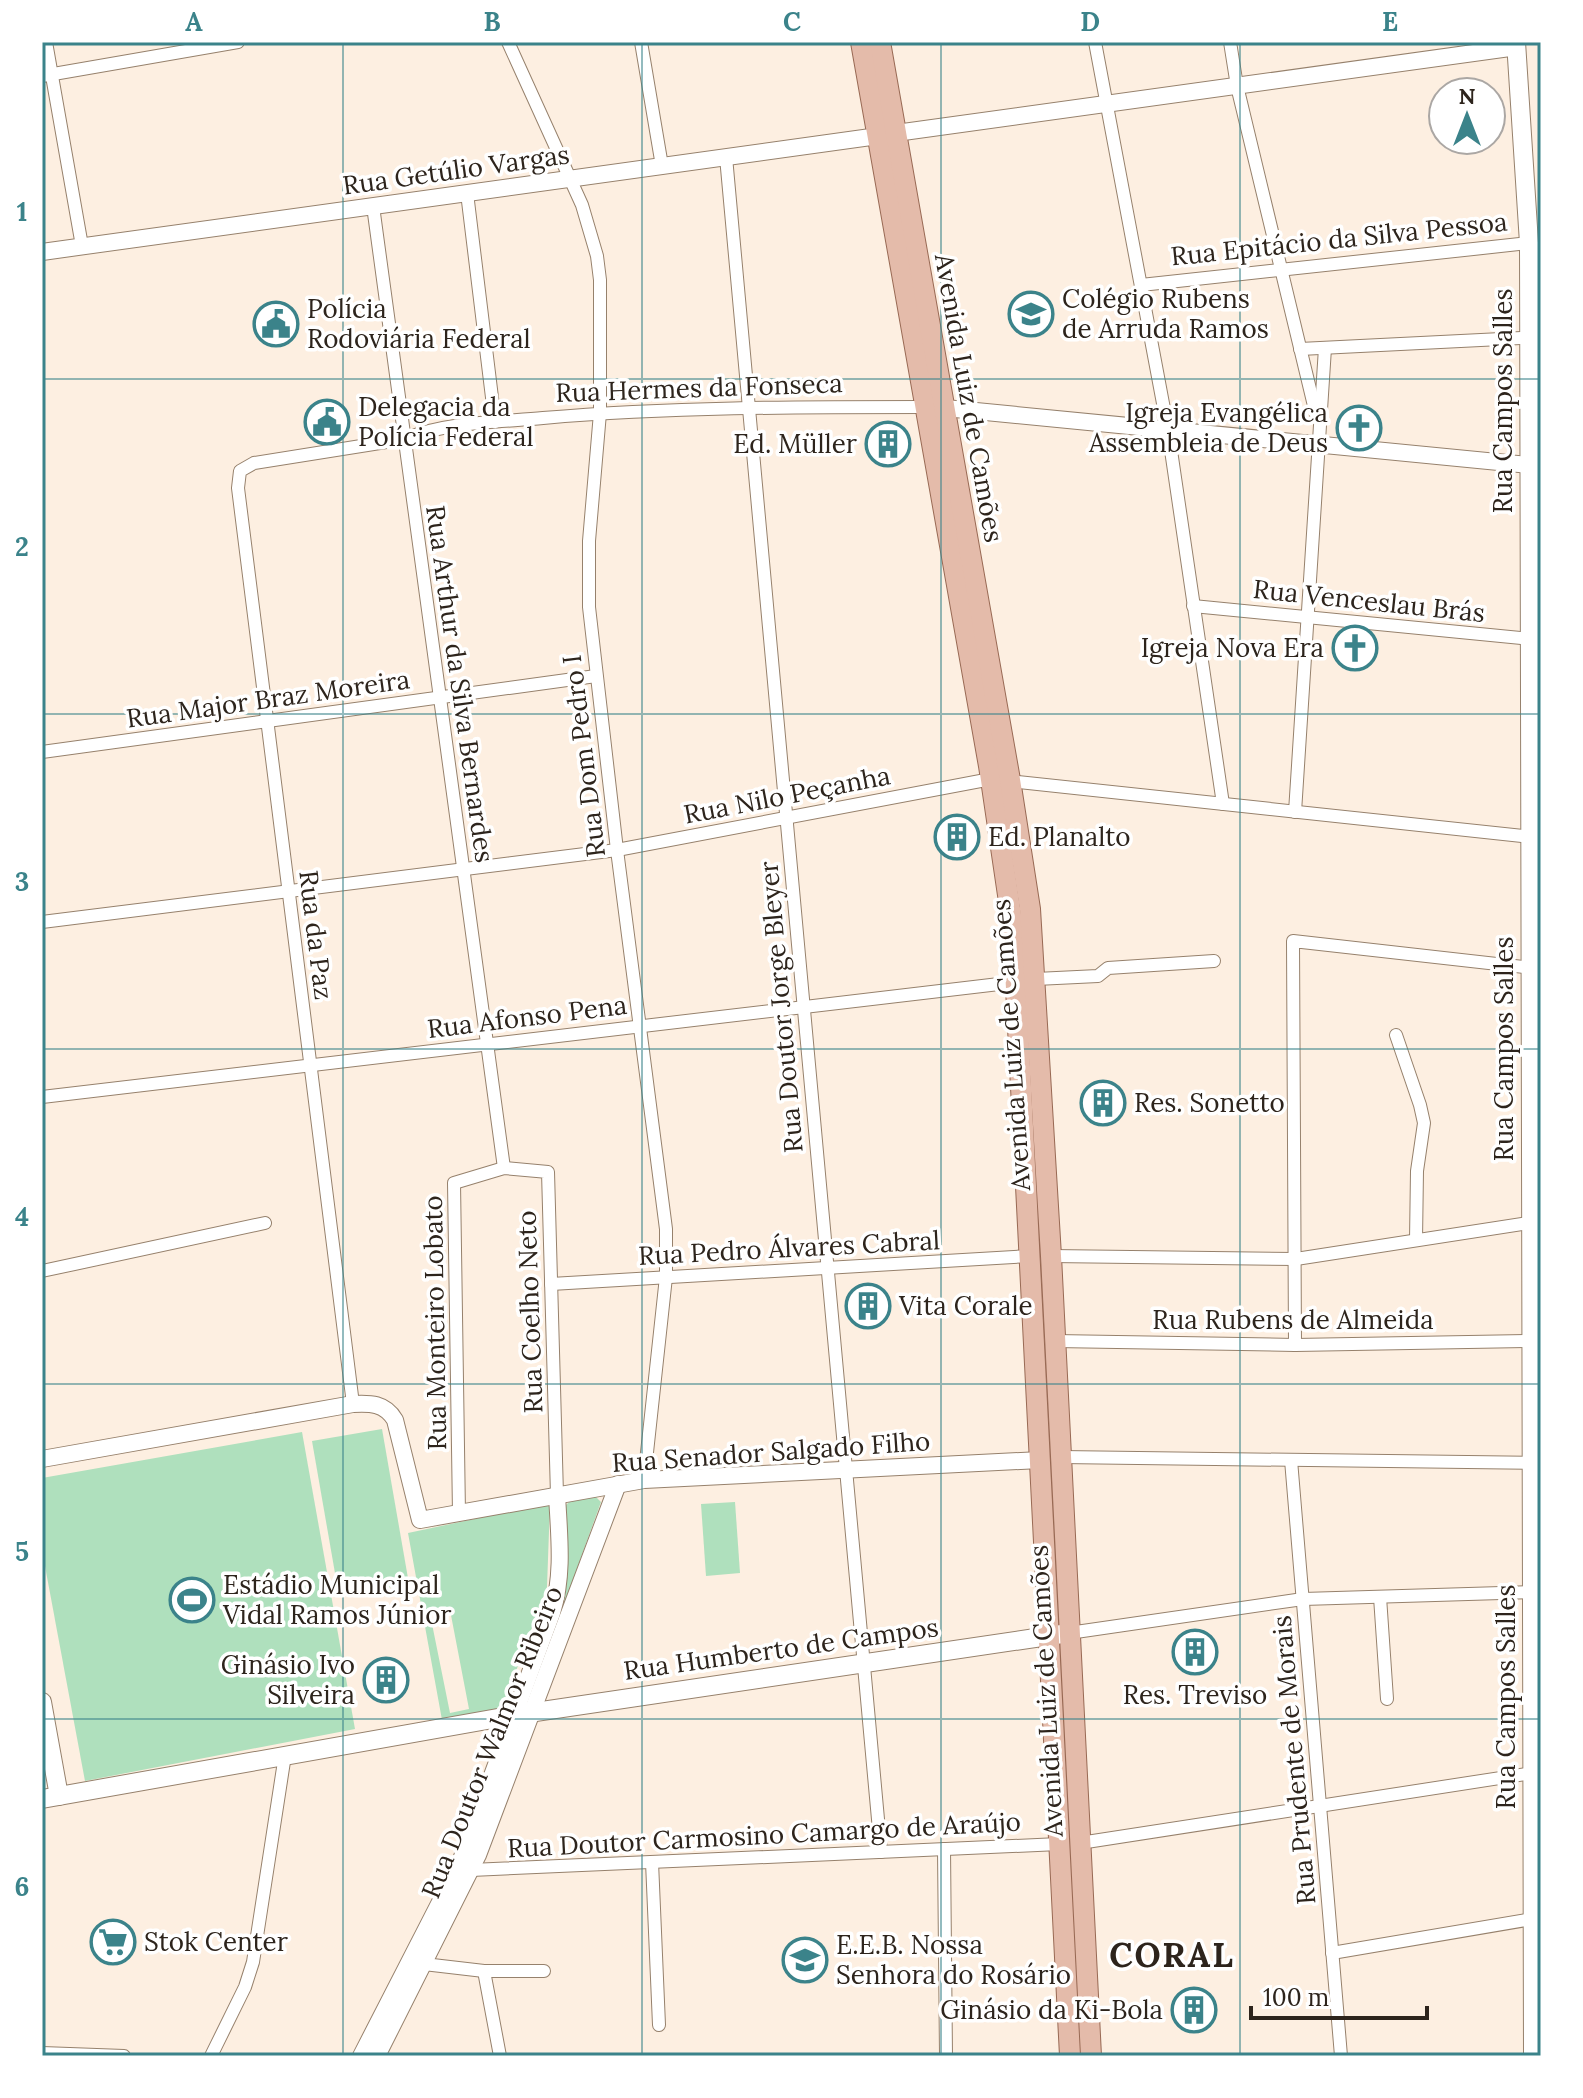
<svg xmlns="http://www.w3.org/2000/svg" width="1583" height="2098" font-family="Lora,serif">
	<rect width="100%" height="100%" fill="#fdefe1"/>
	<g fill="#afe0bd" fill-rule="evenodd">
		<path d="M382,1429l27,155 -70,12 -27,-155z"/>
		<path d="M302,1432l53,297 -270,52 -43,-231v-72z"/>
		<path d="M595,1496l6,6 -74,205 38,-122 -1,-78 6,-6z"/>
		<path d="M735,1502l5,71 -34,3 -5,-72z"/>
		<path d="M550,1503l-3,84 -45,122 -60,11 -34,-187zM450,1610l19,99 -19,4 -20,-99z"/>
		<path d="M1060,1650h1l22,406h-6z"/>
	</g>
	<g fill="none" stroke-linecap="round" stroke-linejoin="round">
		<g stroke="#96816c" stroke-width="14">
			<g id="minor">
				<path d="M46,42l36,204"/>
				<path d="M508,42l74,163 15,51 3,24v133l-11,128v66l28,243 49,379v48l-22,203"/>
				<path d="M641,42l21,124"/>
				<path d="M1095,42l73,388 55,374"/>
				<path d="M1230,42l7,44 79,328"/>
				<path d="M42,76l196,-34"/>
				<path d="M726,157l155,1695"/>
				<path d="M467,193l28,229"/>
				<path d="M373,206l131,962"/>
				<path d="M1141,285l388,-42"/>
				<path d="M1300,349l241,-12"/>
				<path d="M1193,606l348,34"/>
				<path d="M42,752l554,-76"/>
				<path d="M1295,812l30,-464"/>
				<path d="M42,922l575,-72 374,-71 550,59"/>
				<path d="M1036,979l62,-3 10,-8 106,-7"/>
				<path d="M1396,1035l24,70 4,18 -7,48 -1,69"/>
				<path d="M42,1097l974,-115"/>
				<path d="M1051,1256l245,3 245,-38"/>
				<path d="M42,1271l223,-48"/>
				<path d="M551,1284l479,-28"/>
				<path d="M1055,1341l240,4 236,-4"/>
				<path d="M1295,1345l-2,-404 248,28"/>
				<path d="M353,1404l-115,-916 2,-17 14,-8 151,-24c40,-17 95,-17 138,-21 127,-11 254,-11 382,-11"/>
				<path d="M1061,1457l480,6"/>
				<path d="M1291,1460l50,596"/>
				<path d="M459,1513l-5,-330 50,-15 44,4 9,323"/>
				<path d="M1380,1597l7,102"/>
				<path d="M1069,1633l234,-34 228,-7"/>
				<path d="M1080,1843l459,-71"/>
				<path d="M944,1849l2,207"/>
				<path d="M652,1862l7,163"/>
				<path d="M471,1870l588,-26"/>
				<path d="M1332,1953l206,-35"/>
				<path d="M424,1964l60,7h60"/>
				<path d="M484,1971l16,85"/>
				<path d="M42,2053l82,3"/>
				<path d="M211,2056l34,-69 8,-25 32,-207"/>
			</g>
		</g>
		<g stroke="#96816c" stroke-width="18">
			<g id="tertiary">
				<path d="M896,133l621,-86"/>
				<path d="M42,252l836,-116"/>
				<path d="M945,408l584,57"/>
				<path d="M42,1459l311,-55c17,-1 32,-1 42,16l25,100 224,-40 396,-20"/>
				<path d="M361,2056l98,-191 93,-252c12,-39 7,-78 5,-118"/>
				<path d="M377,2056l101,-201 140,-371"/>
			</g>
		</g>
		<g stroke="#96816c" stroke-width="20">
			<g id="secondary">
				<path d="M1516,42l13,201 4,1813"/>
				<path d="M42,1702l17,94"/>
				<path d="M42,1799l473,-84 547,-81"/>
			</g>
		</g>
		<g stroke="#986954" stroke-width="22">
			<g id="primary">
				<path d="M861,42l128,724 24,163 57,1127"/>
				<path d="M880,42l130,738 20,129 21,347 40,800"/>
			</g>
		</g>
		<use href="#minor" stroke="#fff" stroke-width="12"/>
		<use href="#tertiary" stroke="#fff" stroke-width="16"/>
		<use href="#secondary" stroke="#fff" stroke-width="18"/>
		<use href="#primary" stroke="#e4bbaa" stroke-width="20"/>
	</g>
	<path fill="none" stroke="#3b838a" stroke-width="2" stroke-opacity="0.55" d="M343,42v2014M642,42v2014M941,42v2014M1240,42v2014M42,379h1499M42,714h1499M42,1049h1499M42,1384h1499M42,1719h1499"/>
	<defs>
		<g id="school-ring" transform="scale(2.3)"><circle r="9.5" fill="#fff" stroke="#3b838a" stroke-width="1.5"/><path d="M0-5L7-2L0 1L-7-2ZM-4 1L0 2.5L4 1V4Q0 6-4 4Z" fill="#3b838a"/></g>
		<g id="civic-ring" transform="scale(2.3)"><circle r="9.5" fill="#fff" stroke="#3b838a" stroke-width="1.5"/><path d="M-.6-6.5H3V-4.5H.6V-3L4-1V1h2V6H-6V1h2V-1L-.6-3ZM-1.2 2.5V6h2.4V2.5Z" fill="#3b838a"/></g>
		<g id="church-ring" transform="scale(2.3)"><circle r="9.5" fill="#fff" stroke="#3b838a" stroke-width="1.5"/><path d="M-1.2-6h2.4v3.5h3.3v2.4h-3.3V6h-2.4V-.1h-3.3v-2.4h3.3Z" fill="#3b838a"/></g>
		<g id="building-ring" transform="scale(2.3)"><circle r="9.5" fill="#fff" stroke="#3b838a" stroke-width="1.5"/><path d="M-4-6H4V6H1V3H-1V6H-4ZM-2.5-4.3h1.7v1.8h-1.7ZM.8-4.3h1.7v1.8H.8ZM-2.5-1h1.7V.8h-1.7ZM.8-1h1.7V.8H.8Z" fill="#3b838a"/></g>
		<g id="stadium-ring" transform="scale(2.3)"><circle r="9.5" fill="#fff" stroke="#3b838a" stroke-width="1.5"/><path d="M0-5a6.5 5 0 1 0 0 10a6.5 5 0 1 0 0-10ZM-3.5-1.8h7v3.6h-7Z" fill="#3b838a"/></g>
		<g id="supermarket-ring" transform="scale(2.3)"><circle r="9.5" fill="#fff" stroke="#3b838a" stroke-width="1.5"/><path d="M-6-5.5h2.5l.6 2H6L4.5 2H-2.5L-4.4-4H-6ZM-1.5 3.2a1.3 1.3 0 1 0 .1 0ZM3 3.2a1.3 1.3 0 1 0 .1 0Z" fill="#3b838a"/></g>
	</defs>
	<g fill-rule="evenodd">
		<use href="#school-ring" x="1031" y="314"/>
		<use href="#civic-ring" x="276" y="324"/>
		<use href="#civic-ring" x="327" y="422"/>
		<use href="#church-ring" x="1359" y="428"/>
		<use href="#building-ring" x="888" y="444"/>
		<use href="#church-ring" x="1355" y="648"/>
		<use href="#building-ring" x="957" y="837"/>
		<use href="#building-ring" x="1103" y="1103"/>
		<use href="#building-ring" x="868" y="1306"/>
		<use href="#stadium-ring" x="192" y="1600"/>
		<use href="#building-ring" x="1195" y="1652"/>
		<use href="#building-ring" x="386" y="1680"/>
		<use href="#supermarket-ring" x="113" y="1942"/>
		<use href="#school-ring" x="805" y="1960"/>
		<use href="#building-ring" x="1194" y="2010"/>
	</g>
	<g text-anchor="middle" stroke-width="7" stroke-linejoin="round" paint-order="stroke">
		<g font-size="26" fill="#2d241c" stroke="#fff">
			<text transform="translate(456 170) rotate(-8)" y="9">Rua Getúlio Vargas</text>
			<text transform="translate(1339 239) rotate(-6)" y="9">Rua Epitácio da Silva Pessoa</text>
			<text transform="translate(699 388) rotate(-2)" y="9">Rua Hermes da Fonseca</text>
			<text transform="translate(969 398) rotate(80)" y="9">Avenida Luiz de Camões</text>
			<text transform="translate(1503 401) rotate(-90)" y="9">Rua Campos Salles</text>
			<text transform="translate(1369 601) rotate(6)" y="9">Rua Venceslau Brás</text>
			<text transform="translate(460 684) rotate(82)" y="9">Rua Arthur da Silva Bernardes</text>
			<text transform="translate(268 699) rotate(-8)" y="9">Rua Major Braz Moreira</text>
			<text transform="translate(584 756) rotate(-97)" y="9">Rua Dom Pedro I</text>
			<text transform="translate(787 795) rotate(-11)" y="9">Rua Nilo Peçanha</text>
			<text transform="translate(316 935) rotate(83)" y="9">Rua da Paz</text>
			<text transform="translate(781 1007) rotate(-95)" y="9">Rua Doutor Jorge Bleyer</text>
			<text transform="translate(527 1017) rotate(-7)" y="9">Rua Afonso Pena</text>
			<text transform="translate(1011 1045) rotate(-94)" y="9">Avenida Luiz de Camões</text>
			<text transform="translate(1504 1049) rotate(-90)" y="9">Rua Campos Salles</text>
			<text transform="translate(789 1248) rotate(-3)" y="9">Rua Pedro Álvares Cabral</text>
			<text transform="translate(530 1312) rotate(-92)" y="9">Rua Coelho Neto</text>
			<text x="1293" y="1329">Rua Rubens de Almeida</text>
			<text transform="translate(435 1323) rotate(-91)" y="9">Rua Monteiro Lobato</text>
			<text transform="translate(771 1452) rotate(-4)" y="9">Rua Senador Salgado Filho</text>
			<text transform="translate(781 1649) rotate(-8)" y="9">Rua Humberto de Campos</text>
			<text transform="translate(1046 1691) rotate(-93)" y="9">Avenida Luiz de Camões</text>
			<text transform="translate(1506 1697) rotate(-90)" y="9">Rua Campos Salles</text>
			<text transform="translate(492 1742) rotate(-68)" y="9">Rua Doutor Walmor Ribeiro</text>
			<text transform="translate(1294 1760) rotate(-95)" y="9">Rua Prudente de Morais</text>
			<text transform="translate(764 1835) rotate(-3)" y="9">Rua Doutor Carmosino Camargo de Araújo</text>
		</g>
		<g font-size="26" fill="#2d241c" stroke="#fff" text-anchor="start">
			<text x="1062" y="308">Colégio Rubens<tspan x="1062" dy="30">de Arruda Ramos</tspan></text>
			<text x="307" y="318">Polícia<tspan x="307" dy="30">Rodoviária Federal</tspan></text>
			<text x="358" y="416">Delegacia da<tspan x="358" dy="30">Polícia Federal</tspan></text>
			<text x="1328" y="422" text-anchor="end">Igreja Evangélica<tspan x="1328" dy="30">Assembleia de Deus</tspan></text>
			<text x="857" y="453" text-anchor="end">Ed. Müller</text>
			<text x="1324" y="657" text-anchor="end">Igreja Nova Era</text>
			<text x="988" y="846">Ed. Planalto</text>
			<text x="1134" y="1112">Res. Sonetto</text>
			<text x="899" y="1315">Vita Corale</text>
			<text x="223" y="1594">Estádio Municipal<tspan x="223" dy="30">Vidal Ramos Júnior</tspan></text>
			<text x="355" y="1674" text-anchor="end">Ginásio Ivo<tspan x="355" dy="30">Silveira</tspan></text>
			<text x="1195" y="1704" text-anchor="middle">Res. Treviso</text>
			<text x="144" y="1951">Stok Center</text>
			<text x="836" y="1954">E.E.B. Nossa<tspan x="836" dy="30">Senhora do Rosário</tspan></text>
			<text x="1163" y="2019" text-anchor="end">Ginásio da Ki-Bola</text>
		</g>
		<g font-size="34" font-weight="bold" letter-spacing="2" fill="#2d241c" stroke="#fff">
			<text x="1172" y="1967">CORAL</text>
		</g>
	</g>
	<rect width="1583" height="2098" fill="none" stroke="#ffffff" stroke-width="88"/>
	<g transform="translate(1467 116)"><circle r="38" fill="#ffffff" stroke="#aba7a4" stroke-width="2"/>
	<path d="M0-6L14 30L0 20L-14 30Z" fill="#3b838a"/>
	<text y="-12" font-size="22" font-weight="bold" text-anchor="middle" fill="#2d241c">N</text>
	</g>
	<path d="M1251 2006v12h176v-12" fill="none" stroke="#2d241c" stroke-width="4"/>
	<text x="1263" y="2006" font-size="24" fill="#2d241c" stroke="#ffffff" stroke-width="6" paint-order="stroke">100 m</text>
	<rect x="44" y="44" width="1495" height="2010" fill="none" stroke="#3b838a" stroke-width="3"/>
	<g font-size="26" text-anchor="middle" font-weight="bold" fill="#3b838a">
		<text x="194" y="31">A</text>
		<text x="492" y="31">B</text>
		<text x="792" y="31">C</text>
		<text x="1090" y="31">D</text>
		<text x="1390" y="31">E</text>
		<text x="22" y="221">1</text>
		<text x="22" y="556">2</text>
		<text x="22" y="891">3</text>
		<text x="22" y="1226">4</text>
		<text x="22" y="1561">5</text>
		<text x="22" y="1896">6</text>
	</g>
</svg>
